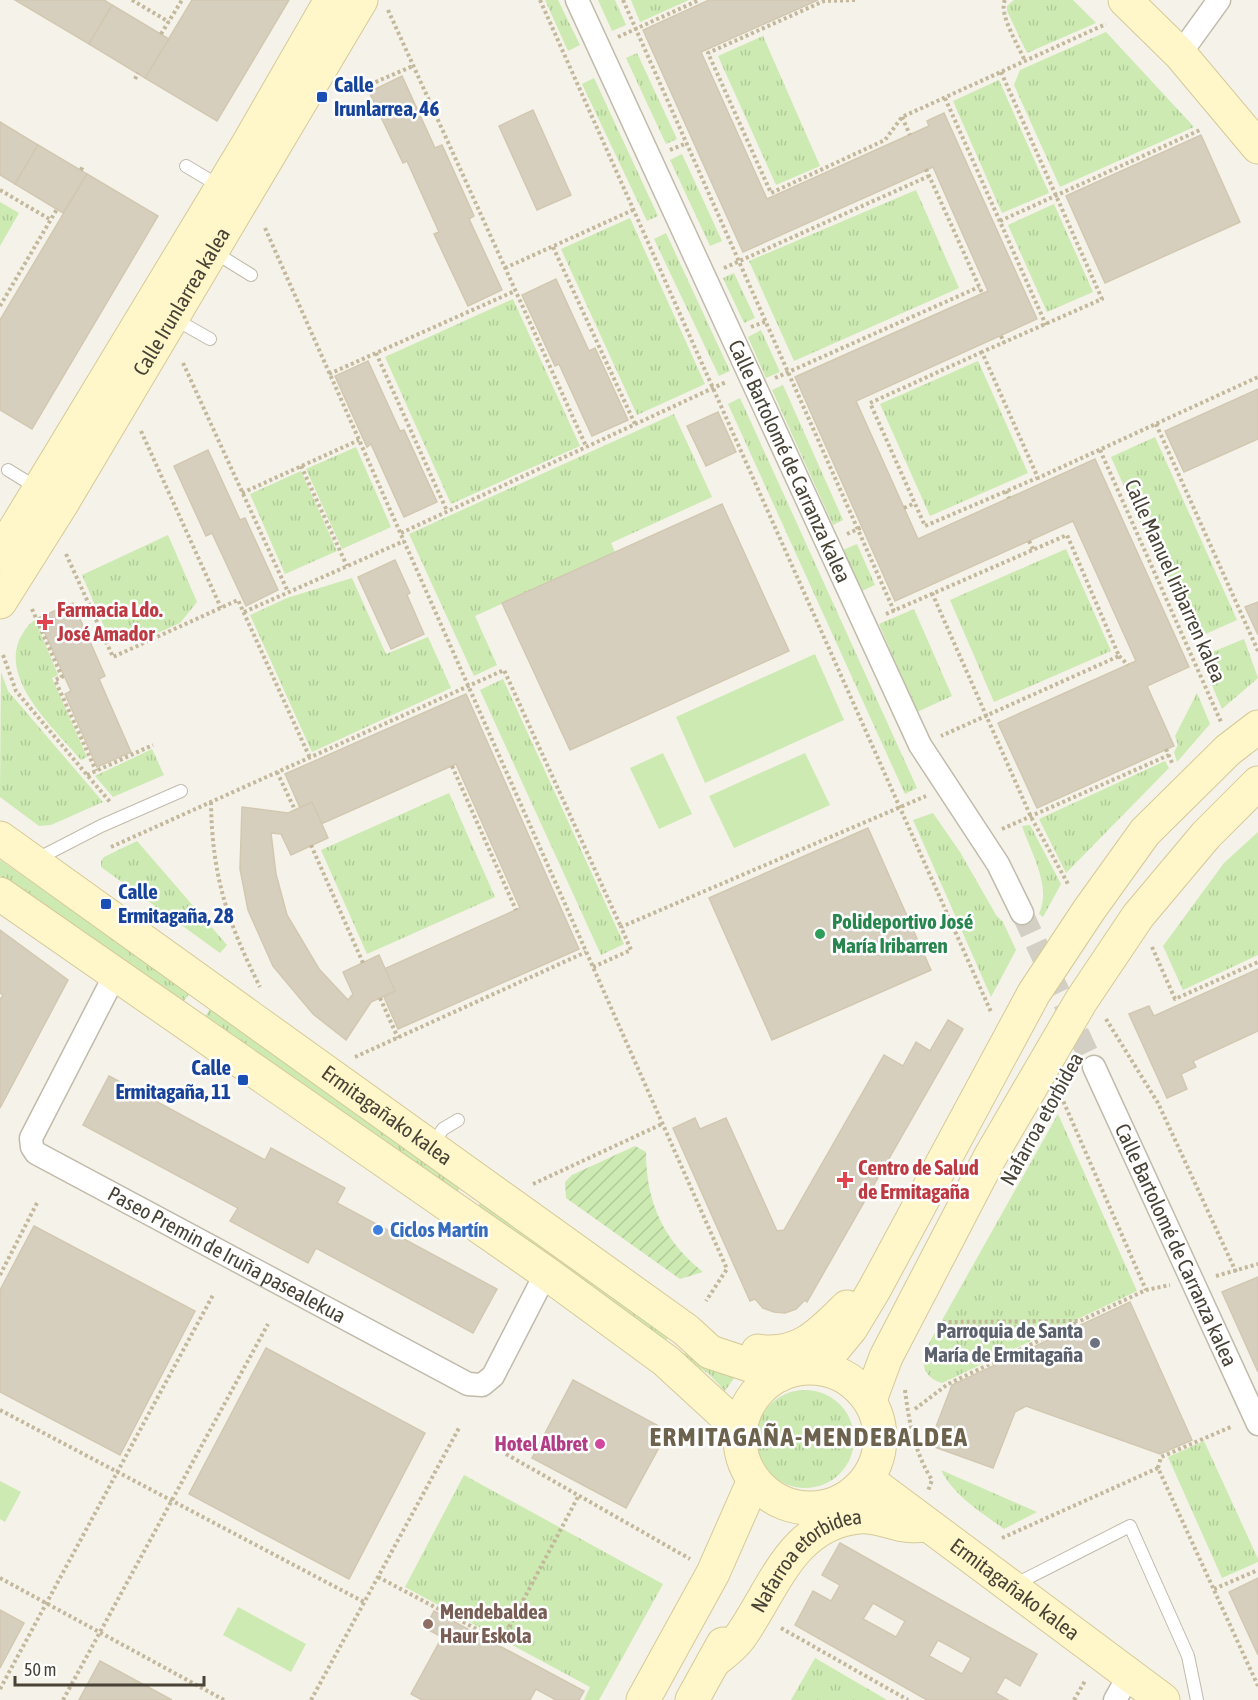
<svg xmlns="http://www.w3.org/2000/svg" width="1258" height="1700" font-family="'Asap Condensed',sans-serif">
	<defs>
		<pattern id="grass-tufts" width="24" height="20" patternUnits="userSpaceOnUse" patternTransform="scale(1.5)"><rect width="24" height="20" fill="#cceab1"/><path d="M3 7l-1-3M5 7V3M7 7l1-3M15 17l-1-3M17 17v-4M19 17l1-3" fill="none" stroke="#b1ca99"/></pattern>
		<pattern id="garden-furrows" width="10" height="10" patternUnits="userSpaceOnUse" patternTransform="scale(1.5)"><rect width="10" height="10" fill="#cceab1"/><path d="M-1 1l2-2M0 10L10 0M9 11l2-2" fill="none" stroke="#b1ca99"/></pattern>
	</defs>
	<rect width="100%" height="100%" fill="#f5f2e9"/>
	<g fill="url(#grass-tufts)">
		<path d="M545,0h13l22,45 -12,6z"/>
		<path d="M598,0h17l11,25 -14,6z"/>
		<path d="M631,0h58l-49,22z"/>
		<path d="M1014,0h59l23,23 -69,30 -20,-42v-5z"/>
		<path d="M1106,32l88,95 -134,60 -46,-102 6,-15z"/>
		<path d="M763,36l57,130 -44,19 -58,-129z"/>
		<path d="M637,53l40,86 -11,5 -40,-86z"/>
		<path d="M594,78l64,138 -11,5 -65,-137z"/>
		<path d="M999,80l50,113 -47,20 -49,-112z"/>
		<path d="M682,154l40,87 -12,5 -40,-86z"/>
		<path d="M916,190l43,98 -165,73 -45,-100z"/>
		<path d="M0,202l19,11 -19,33z"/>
		<path d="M1054,204l39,88 -46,20 -39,-87z"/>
		<path d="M630,218l75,166 -68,31 -76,-166z"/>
		<path d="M666,233l64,138 -11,5 -65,-137z"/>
		<path d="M734,273l21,45 -11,5 -21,-45z"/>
		<path d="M513,299l67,147 -129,58 -66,-147z"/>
		<path d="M761,330l19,42 -14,6 -18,-41z"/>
		<path d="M978,361l50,112 -98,43 -50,-112z"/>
		<path d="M783,385l60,135 -10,5 -61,-135z"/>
		<path d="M740,398l177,390 -12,6 -177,-390z"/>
		<path d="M674,414l38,83 -101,46 4,9 -140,64 22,49 -23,11 -65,-142z"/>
		<path d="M1155,437l82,183 -45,20 -81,-183z"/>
		<path d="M356,447l35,80 -49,22 -36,-80z"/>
		<path d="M301,471l36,80 -52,23 -35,-80z"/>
		<path d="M168,535l29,67 -17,21 -45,20 -25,-3 -28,-65z"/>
		<path d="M857,544l18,41 -13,6 -19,-41z"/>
		<path d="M1066,549l45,102 -117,51 -44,-102z"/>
		<path d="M352,578l34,76 42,-17 23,51 -139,64 -62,-137 37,-17z"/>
		<path d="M914,609l38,87 -35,16 -38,-88z"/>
		<path d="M35,620l23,55 -6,3 35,79 -6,3c-26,-31 -81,-79 -61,-122 5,-8 7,-13 15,-18z"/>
		<path d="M1244,639l14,39 -36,31 -22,-52z"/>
		<path d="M1,672l7,19 95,111 -52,23 -12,1 -39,-29z"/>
		<path d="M503,679l121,265 -23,11 -121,-265z"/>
		<path d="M1197,693l13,31 -33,38 -3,-10 4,-7 -3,-9z"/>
		<path d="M152,749l12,26 -51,22 -18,-21z"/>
		<path d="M1165,761l4,7 -103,105 -27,-54z"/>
		<path d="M449,793l46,104 -128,57 -46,-104z"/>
		<path d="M933,813l27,39 36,63 7,7 13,28 -25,47 -78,-177z"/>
		<path d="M1030,825l31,59 -18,33 -4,-3c13,-27 -8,-61 -17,-88z"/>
		<path d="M1258,832v123l-75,35 -20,-44 61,-83z"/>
		<path d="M137,841l90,104 -7,8 -119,-86v-6l3,-4z"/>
		<path d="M0,860l190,133 -8,10 -182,-127z"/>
		<path d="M210,1009l252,176 -7,9 -252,-174z"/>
		<path d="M1058,1114l79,177 -195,92c-16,-5 -19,-14 -19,-29z"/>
		<path d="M482,1200l190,132 -8,11 -189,-132z"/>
		<path d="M689,1347l48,27 -12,17 -16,-17 -27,-17z"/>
		<circle cx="805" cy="1439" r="49"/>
		<path d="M1204,1441l54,118v3l-36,16 -54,-121z"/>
		<path d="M941,1470l96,42 -33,17c-23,-17 -50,-33 -63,-59z"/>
		<path d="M464,1475l199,109 -64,116h-15l6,-13 -185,-100z"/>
		<path d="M815,1658l72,42h1h-97z"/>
	</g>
	<g fill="#cceab1">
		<path d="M815,654l29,66 -139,63 -29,-66z"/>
		<path d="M663,753l29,61 -33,15 -29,-61z"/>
		<path d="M805,753l25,52 -96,43 -25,-52z"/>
		<path d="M0,1481l21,11 -16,30 -5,-3z"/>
		<path d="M238,1607l68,37 -15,28 -68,-37z"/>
	</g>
	<path fill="url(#garden-furrows)" d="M635,1146l11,6c0,51 18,89 57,120l-23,7 -114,-81 -1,-16 7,-7z"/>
	<g fill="#d7cfbe" stroke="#d2c8b1" stroke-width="1.5" fill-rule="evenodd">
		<path d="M15,0h89l8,5 -23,39z"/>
		<path d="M192,0h97l-72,121 -72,-43z"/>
		<path d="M709,0h109l-117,52 66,147 162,-73 -2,-5 17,-8 93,206 -181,82 62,138 177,-80 94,208 -42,19 27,60 -137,62 -39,-85 138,-62 -63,-140 -178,80 -100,-224 193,-86 -55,-124 -190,85 -100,-222z"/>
		<path d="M112,5l57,34 -24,39 -56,-34z"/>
		<path d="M402,76l33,72 7,-3 32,71 -5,3 33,71 -34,16 -34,-72 5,-2 -32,-71 -4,2 -34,-71z"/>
		<path d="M533,110l38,85 -34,15 -38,-84z"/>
		<path d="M0,122l38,23 -23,39 -15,-9z"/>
		<path d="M1201,135l39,87 -135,61 -39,-87z"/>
		<path d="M38,145l49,29 -24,39 -48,-29z"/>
		<path d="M87,174l71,42 -126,213 -32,-19v-90z"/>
		<path d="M556,279l33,72 6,-3 33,72 -36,16 -33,-72 -4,2 -33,-71z"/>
		<path d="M368,361l32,70 4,-1 33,72 -33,15 -33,-73 -4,3 -32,-71z"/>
		<path d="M1258,389v50l-74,33 -19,-41z"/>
		<path d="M718,412l18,40 -30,14 -19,-40z"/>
		<path d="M208,450l32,70 5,-2 33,72 -32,16 -34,-73 -6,3 -32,-70z"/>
		<path d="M722,504l67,147 -219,99 -68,-147z"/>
		<path d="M395,560l15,33 -3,2 17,39 -33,15 -33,-72z"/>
		<path d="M1258,602v33l-13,-28z"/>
		<path d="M73,603l32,73 -6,3 32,73 -34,15 -32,-73 6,-3 -33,-73z"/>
		<path d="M466,694l113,255 -181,80 -14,-32 11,-6 -11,-22 136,-61 -64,-144 -135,60 -9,-22 -12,6 -15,-34z"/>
		<path d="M312,802l16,36 -37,17 -10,-21 -10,-1 5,41 11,41 32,54 29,31 5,-6 -10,-22 36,-17 16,36 -24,11 -25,38 -33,-26 -40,-48 -25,-56 -8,-41 2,-62 46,6z"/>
		<path d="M868,828l63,142 -159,70 -63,-142z"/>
		<path d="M0,930l68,50 -68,128v-108l3,-5 -3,-2z"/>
		<path d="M1258,969v62l-65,30 3,6 -15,7 6,15 -20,9 -38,-84 20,-8 5,10z"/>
		<path d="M948,1020l15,9 -156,273 -2,-2 -9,9 -11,4 -11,-1 -11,-4 -8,-9 -5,2 -77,-173 22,-10 5,11 26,-11 51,113 7,-1 100,-175 19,11 13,-24 14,9z"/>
		<path d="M109,1076l156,84 6,-12 74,40 -8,15 160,86 -24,44 -157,-85 -8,15 -78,-42 8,-13 -155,-83z"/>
		<path d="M34,1226l161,85 -75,144 -120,-63v-102z"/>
		<path d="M1258,1277v95l-36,-80z"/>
		<path d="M1130,1302l62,138 -32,14 -134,-48 -11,6 -22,56 -64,-23 23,-60z"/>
		<path d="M266,1348l159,85 -76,146 -160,-85z"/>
		<path d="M573,1380l95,51 -42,77 -94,-50z"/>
		<path d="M840,1543l197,111 -17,32 -15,-9 -9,16 12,7h-81l-132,-75 18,-34 18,10 9,-16 -18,-10zM873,1603l32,18 -9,16 -33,-18zM938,1640l33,18 -9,16 -33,-18z"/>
		<path d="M1258,1578v77l-29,-63z"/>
		<path d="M0,1610l24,13 -24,45z"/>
		<path d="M434,1611l150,80 -5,9h-23l-20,-11 -6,11h-108l-11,-6 31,-57 -17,-9z"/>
		<path d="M100,1661l72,39h-93z"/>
	</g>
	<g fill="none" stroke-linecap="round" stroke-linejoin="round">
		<path stroke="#d3cfc5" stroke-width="22" stroke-dasharray="22 11" stroke-linecap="butt" d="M1022,913l72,154"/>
		<g stroke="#c1bbab" stroke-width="14">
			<g id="lane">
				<path d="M186,166l35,21"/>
				<path d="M214,252l37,23"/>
				<path d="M173,318l37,21"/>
				<path d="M8,470l31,19"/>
				<path d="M35,860l66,-34 80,-35"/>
				<path d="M431,1146l12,-17 15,-9"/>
				<path d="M1014,1585l116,-59 58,130 9,44"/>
			</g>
		</g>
		<g stroke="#c1bbab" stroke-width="25">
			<g id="street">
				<path id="s1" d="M577,0l343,745 78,119 24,49"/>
				<path d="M1180,54l39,-54"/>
				<path id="s2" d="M116,973l-85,165 1,9 4,6 432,231 14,1 11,-9 53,-103"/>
				<path id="s3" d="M1094,1067l164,357"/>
				<path d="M1115,1700l14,-25"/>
			</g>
		</g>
		<g stroke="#d6ca98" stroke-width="35">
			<g id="secondary">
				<path d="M1125,0l55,54 78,93"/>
				<path d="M0,554l248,-410 83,-144"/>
				<path id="s4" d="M0,602l61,-97 300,-505"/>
				<path id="s5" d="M0,838l686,492 24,22 70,23"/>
				<path d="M0,894l546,379 120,88 74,68"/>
				<path d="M758,1351c41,6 62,-17 89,-44"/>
				<circle cx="810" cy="1438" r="70"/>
				<path d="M818,1368l33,-40 23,-38 160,-297 55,-83 56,-78 83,-82 30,-23"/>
				<path d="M870,1400l16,-43 104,-200 91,-156 57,-85 68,-81 52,-52"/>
				<path id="s6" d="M868,1480l295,220"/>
				<path id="s7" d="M713,1662c8,-7 20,-15 27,-25 33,-46 51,-113 118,-120 16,-2 30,5 46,8 7,2 15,0 23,0"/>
				<path d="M643,1700l70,-127 41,-93"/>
				<path d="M692,1700l31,-56"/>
			</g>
		</g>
		<g stroke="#c3b89c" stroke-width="4" stroke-dasharray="3 3" stroke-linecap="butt">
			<path d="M132,0l37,22"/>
			<path d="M540,0l451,1012"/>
			<path d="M623,0l271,611"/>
			<path d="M855,0l-31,1 -116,52 63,140 114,-53 17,-23 204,-93"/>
			<path d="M1005,0c-7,13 14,47 20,61"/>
			<path d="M388,10l198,436"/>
			<path d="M161,34l21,-34"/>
			<path d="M618,37l81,-37"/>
			<path d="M1001,72l101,227 -120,53 56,126 220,-101"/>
			<path d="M135,79l3,-6"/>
			<path d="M348,80l16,7 49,-21"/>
			<path d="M945,98l101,227"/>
			<path d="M902,117l8,18"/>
			<path d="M670,150l17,-7"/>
			<path d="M926,169l56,124"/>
			<path d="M81,170l2,-4"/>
			<path d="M0,190l51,30"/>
			<path d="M1000,221l202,-92"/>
			<path d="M265,228l462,1041 -21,32"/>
			<path d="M553,247l82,177"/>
			<path d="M505,268l128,-58"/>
			<path d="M724,268l205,-92"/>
			<path d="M0,306l57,-97"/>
			<path d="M751,327l16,-6"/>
			<path d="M1001,336l3,7"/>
			<path d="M982,352l-112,51 55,123 112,-48"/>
			<path d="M376,353l71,158"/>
			<path d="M183,363l105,229"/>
			<path d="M329,374l186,-83"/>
			<path d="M775,378l204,-91"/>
			<path d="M1156,424l102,227"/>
			<path d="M141,431l80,177"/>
			<path d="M1100,450l121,272"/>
			<path d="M301,466l46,100"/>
			<path d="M1006,491l3,7"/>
			<path d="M242,493l117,-53"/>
			<path d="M904,508l11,-5"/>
			<path d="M401,533l325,-151"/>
			<path d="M847,534l15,-7"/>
			<path d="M1029,541l4,8"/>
			<path d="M66,554l47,103 125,-57 72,158"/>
			<path d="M932,593l99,224 37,67"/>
			<path d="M32,609l30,68 -7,3 41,91"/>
			<path d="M244,612l160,-71"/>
			<path d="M886,614l181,-79 52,121 -178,80"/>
			<path d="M3,655l13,36 94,111"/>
			<path d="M1119,656l9,9"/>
			<path d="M1166,749l7,16"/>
			<path d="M452,766l64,144"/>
			<path d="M277,772l18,38"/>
			<path d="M87,775l66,-30"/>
			<path d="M211,802c1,74 16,119 49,185"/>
			<path d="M1002,829l167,-74"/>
			<path d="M311,845l52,118"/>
			<path d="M111,847l393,-177 117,257"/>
			<path d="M1152,947l23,52 83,-37"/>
			<path d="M593,967l38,-17 -10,-23 305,-131"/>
			<path d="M380,998l18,40"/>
			<path d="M1106,1019l52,84 78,169"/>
			<path d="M355,1057l231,-105"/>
			<path d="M1061,1096l85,194"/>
			<path d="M533,1184l129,-60"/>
			<path d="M0,1275l37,-72"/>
			<path d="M1216,1276l42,-12"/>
			<path d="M937,1324l5,-2 138,-1 66,-31 24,-5"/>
			<path d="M905,1390c4,33 10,63 27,90l-4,11"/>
			<path d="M915,1409l33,-25 130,-62"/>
			<path d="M0,1410l364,192"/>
			<path d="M506,1454l184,105"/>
			<path d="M1158,1468l3,-11 72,-31"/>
			<path d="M1002,1538l156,-70 100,218"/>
			<path d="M378,1577l123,65 78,-147"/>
			<path d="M0,1578l224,122"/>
			<path d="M1214,1589l44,-19"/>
			<path d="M781,1628l127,72"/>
			<path d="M0,1689l213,-394"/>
			<path d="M63,1700l205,-376"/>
			<path d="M311,1700l148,-272"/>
			<path d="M1074,1700l11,-19"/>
		</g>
		<use href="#lane" stroke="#fff" stroke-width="12"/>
		<use href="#street" stroke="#fff" stroke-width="22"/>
		<use href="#secondary" stroke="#fff6c9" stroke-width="33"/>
	</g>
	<g fill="#1a4fb4" stroke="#fff" stroke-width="2">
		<rect x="316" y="91" width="12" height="12" rx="3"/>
		<rect x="100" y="898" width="12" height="12" rx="3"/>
		<rect x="237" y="1074" width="12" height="12" rx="3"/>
	</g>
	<g fill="#e0444e" stroke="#fff" stroke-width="2">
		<path d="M42 613h6v6h6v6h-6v6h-6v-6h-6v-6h6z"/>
		<path d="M842 1171h6v6h6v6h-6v6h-6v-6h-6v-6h6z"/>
	</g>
	<circle fill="#2e9e5b" stroke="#fff" stroke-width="2" cx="820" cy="934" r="6"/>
	<circle fill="#3f7fe0" stroke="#fff" stroke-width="2" cx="378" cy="1230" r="6"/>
	<circle fill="#6b7280" stroke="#fff" stroke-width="2" cx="1095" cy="1343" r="6"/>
	<circle fill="#d1479c" stroke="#fff" stroke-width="2" cx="600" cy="1444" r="6"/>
	<circle fill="#8d6e63" stroke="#fff" stroke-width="2" cx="428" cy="1624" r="6"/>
	<g text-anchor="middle" stroke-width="5" stroke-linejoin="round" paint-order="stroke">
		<g font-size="21" font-weight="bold" fill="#164399" stroke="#fff" text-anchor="start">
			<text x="334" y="92">Calle<tspan x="334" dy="24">Irunlarrea, 46</tspan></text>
			<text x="118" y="899">Calle<tspan x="118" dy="24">Ermitagaña, 28</tspan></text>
			<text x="231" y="1075" text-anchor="end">Calle<tspan x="231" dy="24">Ermitagaña, 11</tspan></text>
		</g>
		<g font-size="21" fill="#494337" stroke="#fff">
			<text dy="7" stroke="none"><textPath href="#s4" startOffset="351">Calle Irunlarrea kalea</textPath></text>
			<text dy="7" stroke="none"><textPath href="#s1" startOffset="508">Calle Bartolomé de Carranza kalea</textPath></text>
			<text transform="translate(1175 581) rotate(66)" y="7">Calle Manuel Iribarren kalea</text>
			<text dy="7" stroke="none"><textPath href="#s5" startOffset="476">Ermitagañako kalea</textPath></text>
			<text transform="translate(1042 1119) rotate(-61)" y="7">Nafarroa etorbidea</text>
			<text dy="7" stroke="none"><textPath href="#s3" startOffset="196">Calle Bartolomé de Carranza kalea</textPath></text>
			<text dy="7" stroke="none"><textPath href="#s2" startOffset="418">Paseo Premin de Iruña pasealekua</textPath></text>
			<text dy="7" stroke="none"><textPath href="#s7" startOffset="142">Nafarroa etorbidea</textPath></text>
			<text dy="7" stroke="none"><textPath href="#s6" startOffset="183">Ermitagañako kalea</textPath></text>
		</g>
		<g font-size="21" font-weight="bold" fill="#be3a42" stroke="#fff" text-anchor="start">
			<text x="57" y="617">Farmacia Ldo.<tspan x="57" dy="24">José Amador</tspan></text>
			<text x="858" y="1175">Centro de Salud<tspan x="858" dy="24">de Ermitagaña</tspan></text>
		</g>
		<g font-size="21" font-weight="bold" fill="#27864d" stroke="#fff" text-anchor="start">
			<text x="832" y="929">Polideportivo José<tspan x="832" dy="24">María Iribarren</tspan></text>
		</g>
		<g font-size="21" font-weight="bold" fill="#366cbe" stroke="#fff" text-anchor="start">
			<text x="390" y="1237">Ciclos Martín</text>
		</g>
		<g font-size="21" font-weight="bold" fill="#5b616d" stroke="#fff" text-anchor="end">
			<text x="1083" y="1338">Parroquia de Santa<tspan x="1083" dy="24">María de Ermitagaña</tspan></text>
		</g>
		<g font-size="21" font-weight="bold" fill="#b23c85" stroke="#fff" text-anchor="end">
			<text x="588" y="1451">Hotel Albret</text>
		</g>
		<g font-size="21" font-weight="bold" fill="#785e54" stroke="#fff" text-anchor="start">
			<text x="440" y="1619">Mendebaldea<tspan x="440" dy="24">Haur Eskola</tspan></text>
		</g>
		<g font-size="27" font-weight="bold" letter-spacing="1.5" fill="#6c624e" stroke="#fff">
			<text x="809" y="1446">ERMITAGAÑA-MENDEBALDEA</text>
		</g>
	</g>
	<path d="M15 1676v9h189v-9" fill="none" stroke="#494337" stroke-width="3"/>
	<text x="24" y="1676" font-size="18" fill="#494337" stroke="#ffffff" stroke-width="4.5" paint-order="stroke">50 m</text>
</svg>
